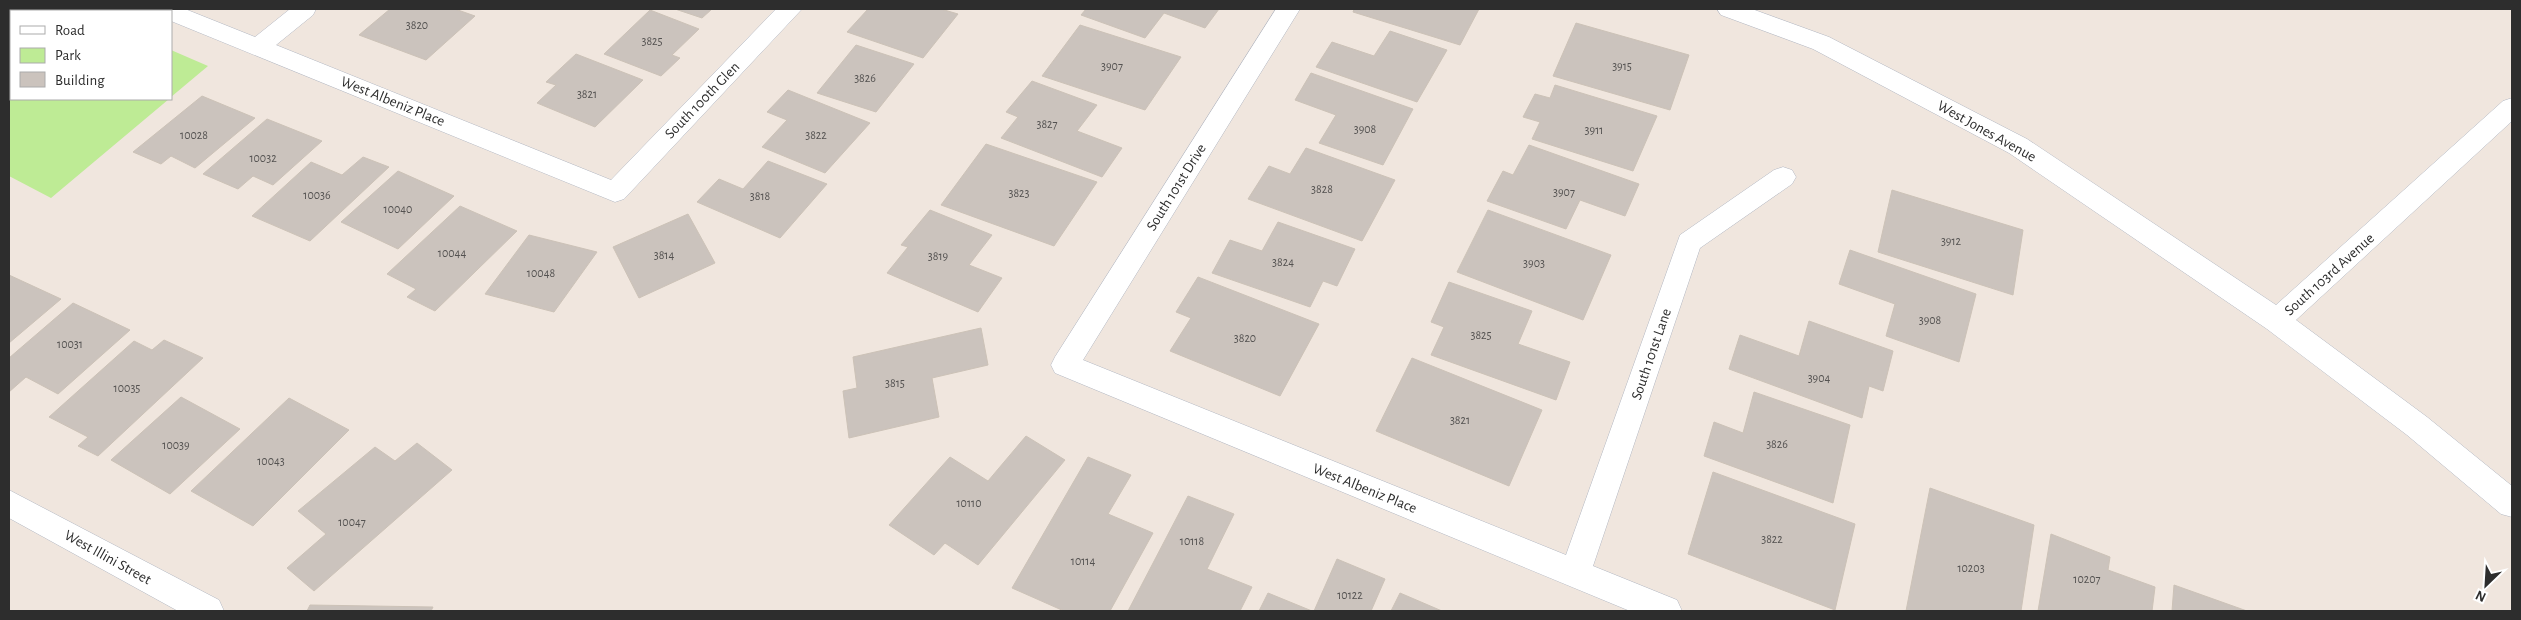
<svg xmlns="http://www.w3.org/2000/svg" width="2521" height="620" font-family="'Alegreya Sans',sans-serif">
	<rect width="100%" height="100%" fill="#f0e6de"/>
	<g fill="#beeb95">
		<path d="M9,9h69l5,2h-72v88h158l-118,99 -42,-22z"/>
		<path d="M171,50l37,16 -37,31z"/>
	</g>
	<g fill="#cbc3bd" stroke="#ccc2b7">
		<path d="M390,9h65l20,7 -49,44 -67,-25z"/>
		<path d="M675,9h37l-10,9z"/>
		<path d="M868,9h73l17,5 -35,44 -76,-26z"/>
		<path d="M1086,9h133l-14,19 -41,-15 -19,25 -64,-23z"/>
		<path d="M1354,9h125l-19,36 -107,-33z"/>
		<path d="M650,10l49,19 -27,26 8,3 -19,18 -57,-22z"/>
		<path d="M1576,23l113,32 -19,55 -117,-34z"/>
		<path d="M1080,25l101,32 -36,53 -103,-34z"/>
		<path d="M1390,31l57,19 -30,52 -101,-35 16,-25 42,14z"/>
		<path d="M856,45l58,19 -38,48 -59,-19z"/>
		<path d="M576,54l67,26 -48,47 -58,-24 19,-18 -10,-3z"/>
		<path d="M1311,73l102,36 -30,56 -64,-22 17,-28 -41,-15z"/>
		<path d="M1032,81l65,24 -20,26 45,17 -20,29 -101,-39 17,-21 -12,-5z"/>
		<path d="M1555,85l102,31 -24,55 -101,-32 8,-17 -17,-5 12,-23 15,4z"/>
		<path d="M788,90l82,33 -45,50 -63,-26 25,-27 -20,-8z"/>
		<path d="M202,96l53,22 -60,50 -24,-12 -10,8 -28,-12z"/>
		<path d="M267,119l55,22 -49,44 -20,-9 -15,13 -35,-15z"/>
		<path d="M986,144l111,38 -43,64 -113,-41z"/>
		<path d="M1529,145l110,39 -14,32 -45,-16 -14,29 -79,-28 16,-30 10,4z"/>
		<path d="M1306,148l89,32 -33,61 -114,-42 21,-33 21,8z"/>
		<path d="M363,157l26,10 -79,74 -58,-25 59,-54 31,13z"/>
		<path d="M768,161l59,23 -47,54 -83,-36 22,-23 24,10z"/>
		<path d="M398,171l56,25 -56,53 -57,-27z"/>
		<path d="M1892,190l131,40 -10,65 -135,-43z"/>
		<path d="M460,206l57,25 -82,80 -28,-14 9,-8 -29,-15z"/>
		<path d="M930,210l62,25 -23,30 33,13 -24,34 -91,-39 21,-26 -7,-2z"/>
		<path d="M1488,210l123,45 -28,65 -126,-48z"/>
		<path d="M688,214l27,49 -76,35 -26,-51z"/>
		<path d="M1278,222l77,27 -18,37 -14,-5 -13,26 -98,-34 18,-33 32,11z"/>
		<path d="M529,235l68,17 -43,60 -69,-18z"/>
		<path d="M1850,250l126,44 -17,68 -73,-26 9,-32 -56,-20z"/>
		<path d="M9,275l52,24 -52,44z"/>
		<path d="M1198,277l121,47 -39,72 -110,-45 21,-33 -15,-6z"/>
		<path d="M1449,282l83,29 -14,33 52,18 -14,38 -125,-45 13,-28 -13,-5z"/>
		<path d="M73,303l57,27 -72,64 -32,-17 -17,15v-34z"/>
		<path d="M1809,321l84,30 -10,40 -14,-5 -7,32 -133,-49 11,-34 59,21z"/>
		<path d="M981,328l7,37 -56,13 7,39 -90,21 -6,-47 14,-3 -4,-31z"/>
		<path d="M164,340l39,18 -105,98 -20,-10 10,-9 -39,-20 85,-76 18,9z"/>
		<path d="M1412,358l130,52 -33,76 -133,-55z"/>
		<path d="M1754,392l96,33 -17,78 -129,-47 10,-34 29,11z"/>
		<path d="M181,397l59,32 -70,65 -59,-34z"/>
		<path d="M289,398l60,32 -96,96 -62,-35z"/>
		<path d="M1026,436l39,24 -87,105 -33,-22 -11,12 -45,-30 61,-68 38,24z"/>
		<path d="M417,443l35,27 -138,121 -27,-23 39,-34 -28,-23 77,-64 20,14z"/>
		<path d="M1088,457l43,18 -23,39 45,19 -43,78h-46l-52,-23z"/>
		<path d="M1713,472l142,52 -20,86 -147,-56z"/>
		<path d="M1930,488l104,37 -13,86h-115z"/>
		<path d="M1188,496l46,18 -27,55 45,18 -12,24h-112z"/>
		<path d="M2051,534l59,23 -2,13 47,17 -3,24h-114z"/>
		<path d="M1337,559l48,20 -14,32h-57z"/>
		<path d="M2174,585l73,26h-75z"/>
		<path d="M1268,593l44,18h-53z"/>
		<path d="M1400,593l42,18h-51z"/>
		<path d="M310,605l123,2 -2,4h-124z"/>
	</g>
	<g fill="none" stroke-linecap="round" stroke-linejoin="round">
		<g stroke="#b2b7c2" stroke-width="1">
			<g id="minor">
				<path d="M161,9h24l70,28 35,-28h26l-3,6 -37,30 335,135 165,-171h26l-178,190 -9,3 -444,-181v-10h-11z"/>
				<path d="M1276,9h24l-217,351 483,195 114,-320 94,-65 9,-3 9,3 4,7 -4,7 -92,64 -107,318 84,34 5,11h-52l-575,-238 -4,-8 4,-8z"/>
				<path d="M1717,9h35l77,28 198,102 249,166 227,-204 9,-3v23l-216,199 131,97 85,69v31l-11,-3 -94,-79 -140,-106 -258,-176 -196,-104 -92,-34z"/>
				<path d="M9,490l210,110 5,11h-46l-169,-93z"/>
			</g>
		</g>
		<use href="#minor" fill="#fff" fill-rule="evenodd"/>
	</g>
	<g text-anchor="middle" stroke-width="5" stroke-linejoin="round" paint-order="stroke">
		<g font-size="12" fill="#545251">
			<text x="417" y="29">3820</text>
			<text x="652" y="45">3825</text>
			<text x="1112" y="70">3907</text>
			<text x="1622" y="70">3915</text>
			<text x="865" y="82">3826</text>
			<text x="587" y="98">3821</text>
			<text x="1047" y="128">3827</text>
			<text x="1365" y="133">3908</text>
			<text x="1594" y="134">3911</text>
			<text x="194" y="139">10028</text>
			<text x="816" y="139">3822</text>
			<text x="263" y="162">10032</text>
			<text x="1322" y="193">3828</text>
			<text x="1564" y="196">3907</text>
			<text x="1019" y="197">3823</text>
			<text x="317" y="199">10036</text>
			<text x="760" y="200">3818</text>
			<text x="398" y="213">10040</text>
			<text x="1951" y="245">3912</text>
			<text x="452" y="257">10044</text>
			<text x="664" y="259">3814</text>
			<text x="938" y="260">3819</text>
			<text x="1283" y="266">3824</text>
			<text x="1534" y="267">3903</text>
			<text x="541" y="277">10048</text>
			<text x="1930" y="324">3908</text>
			<text x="1481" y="339">3825</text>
			<text x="1245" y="342">3820</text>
			<text x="70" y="348">10031</text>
			<text x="1819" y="382">3904</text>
			<text x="895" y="387">3815</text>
			<text x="127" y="392">10035</text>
			<text x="1460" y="424">3821</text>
			<text x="1777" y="448">3826</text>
			<text x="176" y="449">10039</text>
			<text x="271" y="465">10043</text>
			<text x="969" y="507">10110</text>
			<text x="352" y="526">10047</text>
			<text x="1772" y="543">3822</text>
			<text x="1192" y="545">10118</text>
			<text x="1083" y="565">10114</text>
			<text x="1971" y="572">10203</text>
			<text x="2087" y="583">10207</text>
			<text x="1350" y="599">10122</text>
		</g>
		<g font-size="15" fill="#2d2d2d" stroke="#fff">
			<text transform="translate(702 100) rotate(-46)" y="5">South 100th Glen</text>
			<text transform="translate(393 101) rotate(22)" y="5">West Albeniz Place</text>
			<text transform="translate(1987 131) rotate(29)" y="5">West Jones Avenue</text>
			<text transform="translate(1176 187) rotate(-58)" y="5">South 101st Drive</text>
			<text transform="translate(2329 274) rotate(-42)" y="5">South 103rd Avenue</text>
			<text transform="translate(1651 354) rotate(-71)" y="5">South 101st Lane</text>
			<text transform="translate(1365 488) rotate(22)" y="5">West Albeniz Place</text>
			<text transform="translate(108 557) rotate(29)" y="5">West Illini Street</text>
		</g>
	</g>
	<rect width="2521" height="620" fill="none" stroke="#2d2d2d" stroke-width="20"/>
	<rect x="10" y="10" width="162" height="90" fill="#ffffff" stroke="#ababab"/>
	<rect x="20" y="26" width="25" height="8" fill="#ffffff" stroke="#ababab"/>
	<text x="55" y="35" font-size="15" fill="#2d2d2d">Road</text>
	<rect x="20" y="48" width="25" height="15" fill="#beeb95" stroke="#ababab"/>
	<text x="55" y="60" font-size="15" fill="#2d2d2d">Park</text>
	<rect x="20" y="72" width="25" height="15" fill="#cbc3bd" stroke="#ababab"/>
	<text x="55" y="85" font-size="15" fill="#2d2d2d">Building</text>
	<g transform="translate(2486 585) rotate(205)" stroke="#ffffff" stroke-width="4" paint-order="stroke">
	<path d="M0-4L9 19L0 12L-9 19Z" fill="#2d2d2d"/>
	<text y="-8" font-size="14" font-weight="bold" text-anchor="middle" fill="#2d2d2d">N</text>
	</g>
</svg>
